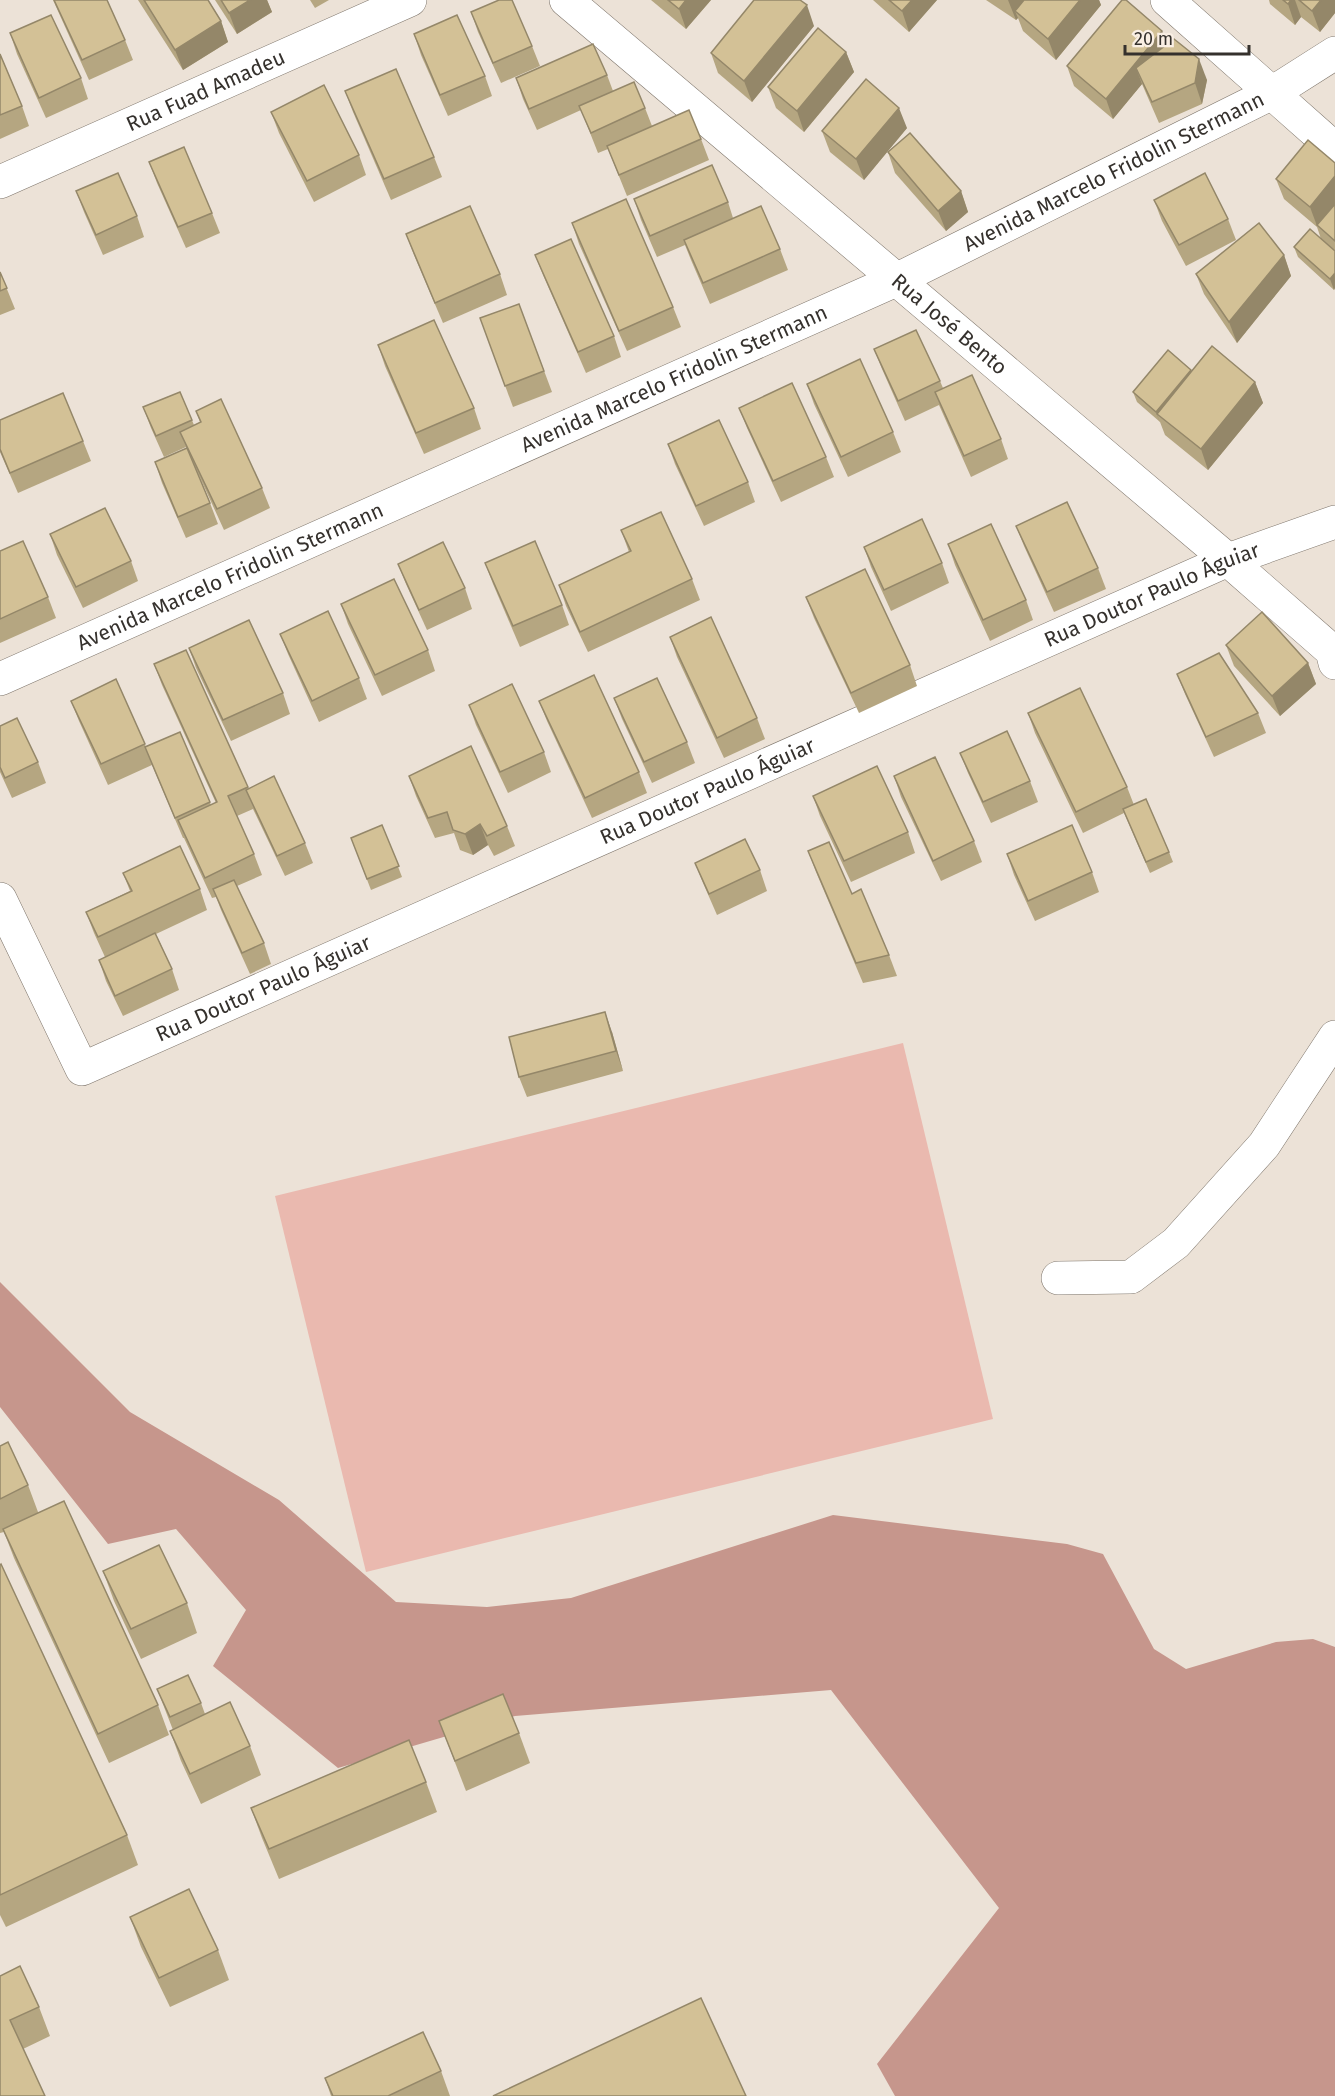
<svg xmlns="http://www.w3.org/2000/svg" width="1335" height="2096" font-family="'Fira Sans',sans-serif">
	<rect width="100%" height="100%" fill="#ece2d7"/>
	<path fill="#eab9af" d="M903,1043l90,376 -627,153 -91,-376z"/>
	<path fill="#c6968c" d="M0,1282l130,130 149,88 117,102 91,5 84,-9 262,-83 234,29 36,10 51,95 32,20 90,-27 37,-3 22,8v449h-440l-18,-32 122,-156 -168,-218 -316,26 -177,52 -125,-102 33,-56 -70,-81 -68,15 -108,-137z"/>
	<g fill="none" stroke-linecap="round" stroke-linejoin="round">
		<g stroke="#7e756b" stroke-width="34">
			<g id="minor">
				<path id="s1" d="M566,0l662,560 104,91 3,12"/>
				<path d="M1167,0l168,149"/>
				<path id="s2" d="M0,182l410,-182"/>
				<path id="s3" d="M0,899l82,170 1146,-509 107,-38"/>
				<path d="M1058,1278l73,-1 45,-34 88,-98 71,-108"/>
			</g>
		</g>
		<g stroke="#7e756b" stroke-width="34">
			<g id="tertiary">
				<path id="s4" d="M0,679l896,-399 376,-187 63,-40"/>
			</g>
		</g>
		<use href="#minor" stroke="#fff" stroke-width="33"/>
		<use href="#tertiary" stroke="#fff" stroke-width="33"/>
	</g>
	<g fill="#b5a681">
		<path d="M53,0h54l18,40 8,20 -44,20z"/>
		<path d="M138,0h70l13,21 7,21 -45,28z"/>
		<path d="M215,0h52l5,12 -35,22z"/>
		<path d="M310,0h19l-14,8z"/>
		<path d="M651,0h60l-25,29z"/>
		<path d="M873,0h64l-28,32z"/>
		<path d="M986,0h113l2,5 -45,55 -33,-29 -5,-13 -2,2z"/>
		<path d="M1269,0h66v13l-15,19 -19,-15 -6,8 -25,-21z"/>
		<path d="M471,12l61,34 8,20 -39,17 -23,-51z"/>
		<path d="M814,26l-62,76 -34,-29 -7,-20z"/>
		<path d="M10,33l71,45 7,21 -42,19 -29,-64z"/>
		<path d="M414,34l71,42 7,20 -44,20 -27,-61z"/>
		<path d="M1167,44l40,36 -5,24 -43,19 -17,-39 -29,35 -39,-33 -7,-20z"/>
		<path d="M846,52l8,20 -50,60 -28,-24 -8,-21z"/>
		<path d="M0,54l22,52 7,20 -29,13z"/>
		<path d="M607,75l6,16 32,17 7,18 49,13 8,21 -82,36 -19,-47 -10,4 -17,-43 -44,20 -14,-31 -7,-21z"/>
		<path d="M345,91l89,66 8,20 -51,23 -38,-88z"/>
		<path d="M271,112l88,43 7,20 -52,27 -35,-69z"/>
		<path d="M907,128l-43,52 -34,-28 -8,-21z"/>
		<path d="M888,152l73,39 7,21 -22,19 -51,-58z"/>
		<path d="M149,162l63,51 8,20 -34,15 -29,-65z"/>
		<path d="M1335,163v125l-1,2 -36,-33 -4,-10 27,-8 -4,-12 -33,-28 -8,-20z"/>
		<path d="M76,191l61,25 7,21 -41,18 -19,-43z"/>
		<path d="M634,199l94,3 5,16 47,31 8,21 -78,34 -19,-44 -6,-15 -28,12 -16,-37z"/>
		<path d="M1154,200l74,19 8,21 -50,26 -24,-45z"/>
		<path d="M572,223l101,84 8,20 -54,24 -48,-107z"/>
		<path d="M406,234l94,40 7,21 -64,28 -29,-68z"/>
		<path d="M535,255l79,81 7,21 -35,16 -43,-98z"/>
		<path d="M1284,255l7,21 -54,67 -33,-49 -8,-20z"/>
		<path d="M0,272l15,37 -15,6z"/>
		<path d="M519,304l33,88 -39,15 -33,-89z"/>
		<path d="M378,345l96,63 7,21 -57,25 -39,-88z"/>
		<path d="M874,349l66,32 3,7 58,51 7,20 -37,18 -32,-72 -34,16 -23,-52z"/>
		<path d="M1192,372l63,10 8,21 -55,67 -43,-35 -5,-13 -23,-20 -4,-10z"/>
		<path d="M807,384l86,48 8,20 -53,25 -34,-73z"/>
		<path d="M180,392l14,33 6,-3 -4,-11 66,77 8,20 -46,22 -28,-61 14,34 8,21 -32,14 -24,-55 -7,-21 31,-13v-2l-22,10 -13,-29 -8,-21z"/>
		<path d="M739,408l87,49 8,20 -53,25 -34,-74z"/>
		<path d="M0,420l83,21 8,20 -73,32 -18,-41z"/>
		<path d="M668,444l80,38 7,20 -51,24 -29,-62z"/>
		<path d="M1016,526l82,42 8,21 -52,23 -30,-66z"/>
		<path d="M621,530l71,49 8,21 -112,52 -22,-46 -7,-21 70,-33z"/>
		<path d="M50,534l81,27 7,20 -55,27 -26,-53z"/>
		<path d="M948,544l78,56 7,20 -43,21 -35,-76z"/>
		<path d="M864,547l78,16 7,20 -58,28 -20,-44z"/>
		<path d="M0,551l48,46 8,21 -56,25z"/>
		<path d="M485,563l77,42 7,20 -49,22 -27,-63z"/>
		<path d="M398,564l67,24 7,21 -45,21 -21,-46z"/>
		<path d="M806,597l104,68 7,21 -58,27 -45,-95z"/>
		<path d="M341,604l87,46 7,21 -53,25 -34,-72z"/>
		<path d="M280,634l79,44 8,21 -48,23 -31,-68z"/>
		<path d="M670,637l87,81 8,21 -41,19 -47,-101z"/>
		<path d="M1226,645l82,18 8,21 -36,32 -46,-50z"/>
		<path d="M189,648l94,45 7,21 -59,27 -35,-73z"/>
		<path d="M186,650l62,138 57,55 8,20 -28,13 -32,-67 -16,7 17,38 8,21 -25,11 27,57 7,21 -21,10 -29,-64 -5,-13 -4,1 -28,-60h-1l-31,-73 -44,20 -29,-64 -8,-20 45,-22 30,68 34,-15 31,73 5,-2 -54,-118 -8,-21z"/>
		<path d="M1177,674l81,39 8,20 -52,24 -29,-63z"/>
		<path d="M614,698l73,44 8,21 -43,20 -30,-64z"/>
		<path d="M539,701l100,71 8,21 -55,25 -45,-97z"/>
		<path d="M469,705l75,47 7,20 -43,21 -32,-68z"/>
		<path d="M1028,713l99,74 7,18 35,47 4,10 -23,11 -26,-60 -41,20 -48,-100z"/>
		<path d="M0,726l38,36 8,21 -34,15 -12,-26z"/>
		<path d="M960,753l70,28 8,21 -47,21 -23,-50z"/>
		<path d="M409,776l98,50 8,20 -21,10 -6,-11 -15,10 -13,-5 -6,-17 -19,5 -19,-42z"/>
		<path d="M894,776l80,65 8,21 -41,19 -40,-84z"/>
		<path d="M813,796l95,36 7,21 -64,29 -31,-66z"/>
		<path d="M382,825l20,52 -31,13 -20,-52z"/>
		<path d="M808,851l44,43 37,61 8,21 -34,7 -47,-111z"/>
		<path d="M1007,854l85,18 7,20 -64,29 -21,-46z"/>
		<path d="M695,863l65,7 7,21 -50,24 -14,-32z"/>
		<path d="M123,873l77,16 7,21 -51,24 16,35 7,21 -56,26 -17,-35 -7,-21 6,-3 -11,-24 -8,-21 44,-21z"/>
		<path d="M612,1032l11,39 -96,26 -8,-20z"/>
		<path d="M0,1446l28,39 10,27 120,193 11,30 -60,28 -95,-205 -10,-26 -4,1z"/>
		<path d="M0,1565l127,270 11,30 -132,62 -6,-12z"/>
		<path d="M103,1571l84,32 10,30 -56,26 -27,-58z"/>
		<path d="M157,1689l44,14 4,11 45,32 11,29 -60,29 -20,-43 -11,-30 3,-1z"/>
		<path d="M439,1721l80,12 11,30 -64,28z"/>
		<path d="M426,1782l11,30 -158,67 -17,-41 -11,-30z"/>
		<path d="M130,1917l88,33 11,30 -59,27 -29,-60z"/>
		<path d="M0,1976l39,31 11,29 -27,13 -23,47z"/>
		<path d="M441,2071l9,25h-119l-6,-18z"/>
	</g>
	<g fill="#948769">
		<path d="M250,0h17l5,12 -35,22 -8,-21z"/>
		<path d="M686,0h25l-25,29 -7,-20z"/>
		<path d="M912,0h25l-28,32 -7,-21z"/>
		<path d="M1008,0h22l-15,11 3,7 -2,2z"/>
		<path d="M1080,0h19l2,5 -45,55 -8,-21z"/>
		<path d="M1291,0h4l6,17 -6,8 -7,-21z"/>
		<path d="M1321,0h14v13l-15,19 -8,-21z"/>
		<path d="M807,5l7,21 -62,76 -8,-21z"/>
		<path d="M221,21l7,21 -45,28 -8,-20z"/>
		<path d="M1162,31l8,20 -34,17 6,16 -29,35 -7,-20z"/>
		<path d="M846,52l8,20 -50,60 -7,-21z"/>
		<path d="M1199,59l8,21 -5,24 -7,-21z"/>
		<path d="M899,108l8,20 -43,52 -8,-21z"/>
		<path d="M1335,176v30l-18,20 -7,-19z"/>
		<path d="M961,191l7,21 -22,19 -8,-20z"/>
		<path d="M1284,255l7,21 -54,67 -8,-21z"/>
		<path d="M1335,273v15l-1,2 -4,-11z"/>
		<path d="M1191,370l4,11 -38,33 3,9 -4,-11z"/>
		<path d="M1255,382l8,21 -55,67 -7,-21z"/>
		<path d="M1308,663l8,21 -36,32 -8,-20z"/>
		<path d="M480,824l8,21 -15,10 -8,-21z"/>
		<path d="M605,1012l7,20 11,39 -7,-20z"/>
	</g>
	<g fill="#d3c196" stroke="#948769" stroke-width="1.5">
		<path d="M54,0h53l18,40 -43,20z"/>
		<path d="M144,0h64l13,21 -46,29z"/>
		<path d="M221,0h29l-21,13z"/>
		<path d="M499,0h13l20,46 -39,17 -22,-51z"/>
		<path d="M668,0h18l-7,9z"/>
		<path d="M754,0h46l7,5 -63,76 -33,-28z"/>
		<path d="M889,0h23l-10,11z"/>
		<path d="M1024,0h56l-32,39 -33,-28z"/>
		<path d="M1122,0h4l36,31 -56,68 -39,-33z"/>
		<path d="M1283,0h8l-3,4z"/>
		<path d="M1299,0h22l-9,11z"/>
		<path d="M51,15l30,63 -42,20 -29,-65z"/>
		<path d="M457,15l28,61 -45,19 -26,-61z"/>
		<path d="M818,28l28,24 -49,59 -29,-24z"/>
		<path d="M1174,39l25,20 -4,24 -43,19 -16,-34z"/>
		<path d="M593,44l14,31 -78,34 -13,-31z"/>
		<path d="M0,54l22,52 -22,9z"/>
		<path d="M396,69l38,88 -50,22 -39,-88z"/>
		<path d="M866,79l33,29 -43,51 -34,-28z"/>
		<path d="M634,82l11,26 -54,25 -12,-27z"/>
		<path d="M324,85l35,70 -52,26 -36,-69z"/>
		<path d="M689,110l12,29 -82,36 -12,-29z"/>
		<path d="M910,133l51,58 -23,20 -50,-59z"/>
		<path d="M1308,140l27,23v13l-25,31 -34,-28z"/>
		<path d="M184,147l28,66 -34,14 -29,-65z"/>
		<path d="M712,165l16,37 -78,34 -16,-37z"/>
		<path d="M118,173l19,43 -41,19 -20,-44z"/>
		<path d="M1205,173l23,46 -49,26 -25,-45z"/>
		<path d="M626,199l47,108 -54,24 -47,-108z"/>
		<path d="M1335,204v37l-18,-16z"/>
		<path d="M470,206l30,68 -65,29 -29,-69z"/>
		<path d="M761,206l19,43 -77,34 -19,-43z"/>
		<path d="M1259,223l25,32 -55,67 -33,-48z"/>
		<path d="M1310,229l25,22v22l-5,6 -36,-32z"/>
		<path d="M571,239l43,97 -36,16 -43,-97z"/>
		<path d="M0,272l7,16 -7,3z"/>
		<path d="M519,304l25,67 -39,15 -25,-68z"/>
		<path d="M434,320l40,88 -58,25 -38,-88z"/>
		<path d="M916,330l24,51 -42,20 -24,-52z"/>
		<path d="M1212,346l43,36 -54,67 -44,-35z"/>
		<path d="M1168,350l23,20 -35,42 -23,-20z"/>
		<path d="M860,359l33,73 -52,25 -34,-73z"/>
		<path d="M972,375l29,64 -37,17 -29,-64z"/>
		<path d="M792,383l34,74 -53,24 -34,-73z"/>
		<path d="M180,392l12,28 -36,16 -13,-29z"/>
		<path d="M63,393l20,48 -73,32 -10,-24v-29z"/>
		<path d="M221,399l41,89 -45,21 -37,-77 21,-10 -5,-11z"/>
		<path d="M719,420l29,62 -52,24 -28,-62z"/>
		<path d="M187,448l23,55 -32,14 -23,-55z"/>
		<path d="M1067,502l31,66 -51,24 -31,-66z"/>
		<path d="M105,508l26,53 -55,26 -26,-53z"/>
		<path d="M661,512l31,67 -112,53 -21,-47 72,-34 -10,-21z"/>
		<path d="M922,519l20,44 -58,27 -20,-43z"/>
		<path d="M991,524l35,76 -43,20 -35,-76z"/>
		<path d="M23,541l25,56 -48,22v-68z"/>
		<path d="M535,541l27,64 -49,21 -28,-63z"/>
		<path d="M443,542l22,46 -46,22 -21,-46z"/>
		<path d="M865,569l45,96 -59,28 -45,-96z"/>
		<path d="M394,579l34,71 -53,25 -34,-71z"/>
		<path d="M328,611l31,67 -47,23 -32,-67z"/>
		<path d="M1262,612l46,51 -36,33 -46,-51z"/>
		<path d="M711,617l46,101 -40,20 -47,-101z"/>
		<path d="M249,620l34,73 -60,27 -34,-72z"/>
		<path d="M186,650l62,137 -20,9 26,58 -49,24 -27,-58 39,-18 -63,-138z"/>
		<path d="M1219,653l39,60 -52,24 -29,-63z"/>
		<path d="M594,675l45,97 -54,26 -46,-97z"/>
		<path d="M657,678l30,64 -43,20 -30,-64z"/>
		<path d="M116,679l29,65 -44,20 -30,-63z"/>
		<path d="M512,684l32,68 -44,20 -31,-67z"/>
		<path d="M1080,688l47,99 -51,25 -48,-99z"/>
		<path d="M17,718l21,44 -33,16 -5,-11v-41z"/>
		<path d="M1007,731l23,50 -47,21 -23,-49z"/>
		<path d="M180,732l30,70 -35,16 -30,-71z"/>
		<path d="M471,746l36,80 -20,10 -7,-12 -15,10 -12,-4 -6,-18 -19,6 -19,-42z"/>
		<path d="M935,757l39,84 -41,20 -39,-85z"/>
		<path d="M877,766l31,66 -64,29 -31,-65z"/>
		<path d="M274,776l31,67 -28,13 -31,-66z"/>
		<path d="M1146,799l23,53 -23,10 -23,-53z"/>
		<path d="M382,825l17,41 -32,13 -16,-41z"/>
		<path d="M1072,825l20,47 -64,29 -21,-47z"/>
		<path d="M745,839l15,31 -51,24 -14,-31z"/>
		<path d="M829,842l23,52 9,-5 28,66 -33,8 -48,-112z"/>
		<path d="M180,846l20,43 -102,48 -12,-25 46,-21 -9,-18z"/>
		<path d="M234,880l30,63 -22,10 -29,-64z"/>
		<path d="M155,933l17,36 -57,27 -16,-36z"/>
		<path d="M605,1012l11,39 -97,26 -10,-40z"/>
		<path d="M8,1442l20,43 -28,14v-53z"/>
		<path d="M64,1501l94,204 -60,29 -95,-205z"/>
		<path d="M159,1545l28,58 -56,26 -28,-58z"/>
		<path d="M1,1564l126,271 -127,60v-330z"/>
		<path d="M188,1675l13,28 -31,14 -13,-28z"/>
		<path d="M503,1694l16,39 -64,28 -16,-40z"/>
		<path d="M230,1702l20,44 -60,28 -20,-43z"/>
		<path d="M409,1740l17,42 -157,67 -18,-41z"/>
		<path d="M189,1889l29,61 -59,28 -29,-61z"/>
		<path d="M20,1966l19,41 -29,13 35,76h-45v-120z"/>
		<path d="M701,1998l45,98h-253z"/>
		<path d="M423,2032l18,39 -53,25h-55l-8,-18z"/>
	</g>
	<g text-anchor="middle" stroke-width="4.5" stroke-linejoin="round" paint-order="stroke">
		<g font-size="21" fill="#35312d" stroke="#faefe4">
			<text dy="7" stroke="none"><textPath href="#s2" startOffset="225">Rua Fuad Amadeu</textPath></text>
			<text dy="7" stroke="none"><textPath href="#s4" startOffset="1224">Avenida Marcelo Fridolin Stermann</textPath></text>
			<text dy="7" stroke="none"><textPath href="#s1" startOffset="502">Rua José Bento</textPath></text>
			<text dy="7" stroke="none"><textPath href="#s4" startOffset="738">Avenida Marcelo Fridolin Stermann</textPath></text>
			<text dy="7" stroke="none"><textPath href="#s4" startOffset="252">Avenida Marcelo Fridolin Stermann</textPath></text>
			<text dy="7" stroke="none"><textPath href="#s3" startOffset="1359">Rua Doutor Paulo Águiar</textPath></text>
			<text dy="7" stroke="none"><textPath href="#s3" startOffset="873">Rua Doutor Paulo Águiar</textPath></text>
			<text dy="7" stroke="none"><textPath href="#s3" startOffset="387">Rua Doutor Paulo Águiar</textPath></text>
		</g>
	</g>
	<path d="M1125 45v9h124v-9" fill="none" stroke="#35312d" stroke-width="3"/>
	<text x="1134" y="45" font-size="18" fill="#35312d" stroke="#faefe4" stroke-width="4.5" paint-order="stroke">20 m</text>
</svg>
